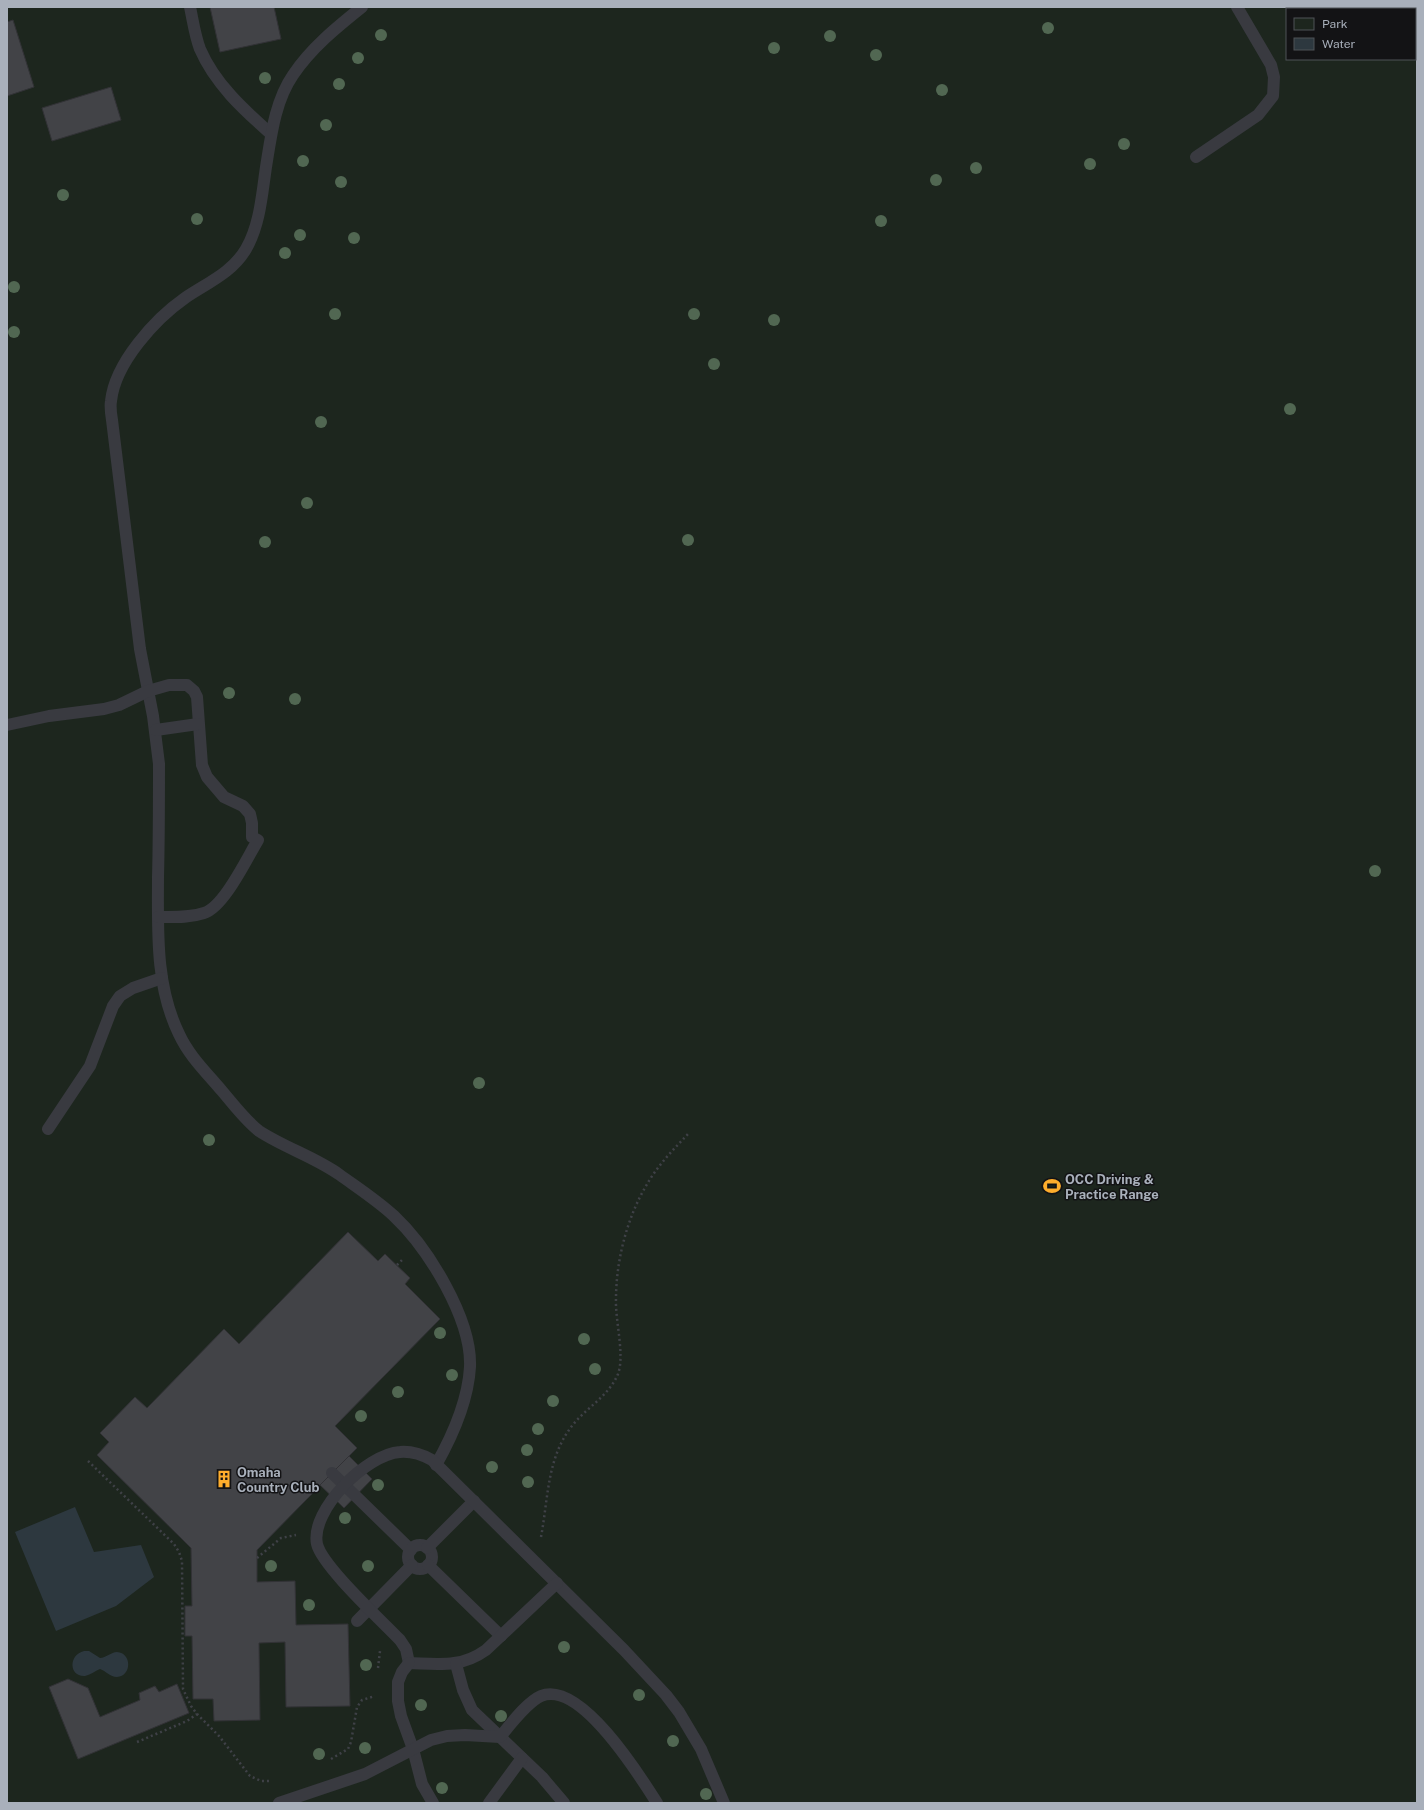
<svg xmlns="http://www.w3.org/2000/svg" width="1424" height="1810" font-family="'Public Sans',sans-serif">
	<rect width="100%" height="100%" fill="#18181a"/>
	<path fill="#1d261e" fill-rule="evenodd" d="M7,7h1410v1796h-1410zM1287,9h128v50h-128z"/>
	<g fill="#2d383f">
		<path d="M75,1507l19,45 47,-7 13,32 -38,29 -60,25 -41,-99z"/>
		<path d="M84,1651h5l11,7c6,0 11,-6 17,-6 15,1 15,24 0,25 -7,0 -11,-6 -17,-8 -5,2 -10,6 -15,7 -16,1 -17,-21 -1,-25z"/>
	</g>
	<g fill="#424347" stroke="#323236">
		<path d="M210,7h64l7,32 -61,13z"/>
		<path d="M13,20l21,67 -27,9v-74z"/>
		<path d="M111,87l10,33 -69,21 -10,-33z"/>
		<path d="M348,1232l30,29 7,-7 25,24 -5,6 35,35 -105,107 22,22 -100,102v32l38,-1 1,44 52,-1 2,82 -64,1 -1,-65 -26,1 1,77 -46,1 -1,-22h-20l-1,-63h-7v-30h7l-1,-58 -94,-93 12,-13 -9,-9 35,-36 12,11 77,-79 15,15z"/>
		<path d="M349,1456l23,23 -28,29 -24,-23z"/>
		<path d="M68,1679l20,9 12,29 40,-17 -1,-7 16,-7 4,6 18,-8 12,29 -111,46 -29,-72z"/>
	</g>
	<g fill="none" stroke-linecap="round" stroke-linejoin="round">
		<g stroke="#3f4147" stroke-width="2.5" stroke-dasharray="2 3" stroke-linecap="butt">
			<path d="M397,1265l5,-5"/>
			<path d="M88,1461l86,83 5,8 3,9 1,128 8,17 6,8 22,22 31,40 11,5h10"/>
			<path d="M541,1537c7,-37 6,-76 28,-107 14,-21 39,-32 49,-56 7,-19 -3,-54 -2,-75 0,-38 11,-81 30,-113 11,-20 27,-36 42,-52"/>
			<path d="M257,1558l24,-20 15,-3"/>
			<path d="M378,1668l2,-17"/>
			<path d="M137,1742l50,-21 10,-7"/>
			<path d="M331,1759l17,-10 3,-7 6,-35 5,-7 13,-4"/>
		</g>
		<g stroke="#393a40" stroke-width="12">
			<path d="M190,7c3,14 5,29 10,42 15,35 44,61 71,85"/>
			<path d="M362,7c-25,20 -51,41 -69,68 -18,26 -22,61 -27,92 -4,27 -6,58 -20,82 -14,24 -39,34 -61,49 -30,21 -70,65 -74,103 -1,6 0,13 1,19l28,229 13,67 6,48c0,38 0,76 -1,113 0,53 -3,108 21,157 10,22 28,39 43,57 12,14 23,29 37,40 26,17 56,26 81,44 18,13 38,26 54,41 34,32 78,103 76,151 -2,34 -17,68 -34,98"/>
			<path d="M1196,157l62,-42 15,-19 1,-19 -3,-12 -34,-58"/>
			<path d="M7,725l42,-9 55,-7 15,-4 29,-14 21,-6h18l7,6 3,6 5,68 5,12 17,20 19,9 7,8 2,9v14l6,3c-11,18 -34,67 -54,73 -15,5 -31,4 -46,4"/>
			<path d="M156,730l42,-6"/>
			<path d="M48,1129l42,-63 23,-60 7,-10 13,-8 29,-10"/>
			<path d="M332,1473l79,77"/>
			<circle cx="420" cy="1557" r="12"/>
			<path d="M427,1548l47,-47"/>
			<path d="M428,1565l73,71"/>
			<path d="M357,1621l55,-56"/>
			<path d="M409,1663l-3,-14 -6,-9c-18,-19 -78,-74 -83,-96 -7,-34 50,-90 83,-92 12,-1 21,2 32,8l192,190 42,45 13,17 22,37 23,54"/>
			<path d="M409,1663c30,1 52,5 77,-13l71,-67"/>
			<path d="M409,1663l-7,9 -4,10v19l3,15 12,33 9,35 11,19"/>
			<path d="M456,1664l7,26 9,20 70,67 22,26"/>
			<path d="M279,1803l86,-29 66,-34 16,-4 18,-1 35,2c10,-12 27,-35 41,-41 39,-16 99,80 116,107"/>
			<path d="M489,1803l33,-45"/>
		</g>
	</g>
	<g fill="#516752">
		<circle cx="1048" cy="28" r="6"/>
		<circle cx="381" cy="35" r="6"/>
		<circle cx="830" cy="36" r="6"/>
		<circle cx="774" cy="48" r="6"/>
		<circle cx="876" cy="55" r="6"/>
		<circle cx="358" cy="58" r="6"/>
		<circle cx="265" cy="78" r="6"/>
		<circle cx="339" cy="84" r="6"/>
		<circle cx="942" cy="90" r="6"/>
		<circle cx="326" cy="125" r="6"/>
		<circle cx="1124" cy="144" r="6"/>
		<circle cx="303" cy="161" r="6"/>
		<circle cx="1090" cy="164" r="6"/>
		<circle cx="976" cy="168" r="6"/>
		<circle cx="936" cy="180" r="6"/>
		<circle cx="341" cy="182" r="6"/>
		<circle cx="63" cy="195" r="6"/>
		<circle cx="197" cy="219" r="6"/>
		<circle cx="881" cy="221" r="6"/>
		<circle cx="300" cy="235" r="6"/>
		<circle cx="354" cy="238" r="6"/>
		<circle cx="285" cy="253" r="6"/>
		<circle cx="14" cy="287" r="6"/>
		<circle cx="335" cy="314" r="6"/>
		<circle cx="694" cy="314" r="6"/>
		<circle cx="774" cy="320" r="6"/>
		<circle cx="14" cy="332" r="6"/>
		<circle cx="714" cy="364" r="6"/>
		<circle cx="1290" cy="409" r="6"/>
		<circle cx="321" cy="422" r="6"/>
		<circle cx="307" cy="503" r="6"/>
		<circle cx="688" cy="540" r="6"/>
		<circle cx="265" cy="542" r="6"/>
		<circle cx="229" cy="693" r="6"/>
		<circle cx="295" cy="699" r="6"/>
		<circle cx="1375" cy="871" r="6"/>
		<circle cx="479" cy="1083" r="6"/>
		<circle cx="209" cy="1140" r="6"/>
		<circle cx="440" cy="1333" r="6"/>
		<circle cx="584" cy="1339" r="6"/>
		<circle cx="595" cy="1369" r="6"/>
		<circle cx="452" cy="1375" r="6"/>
		<circle cx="398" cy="1392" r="6"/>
		<circle cx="553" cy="1401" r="6"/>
		<circle cx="361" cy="1416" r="6"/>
		<circle cx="538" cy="1429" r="6"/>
		<circle cx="527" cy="1450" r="6"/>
		<circle cx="492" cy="1467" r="6"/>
		<circle cx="528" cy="1482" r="6"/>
		<circle cx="378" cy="1485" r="6"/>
		<circle cx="345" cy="1518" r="6"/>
		<circle cx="271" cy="1566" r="6"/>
		<circle cx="368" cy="1566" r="6"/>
		<circle cx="309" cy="1605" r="6"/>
		<circle cx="564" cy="1647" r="6"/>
		<circle cx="366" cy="1665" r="6"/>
		<circle cx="639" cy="1695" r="6"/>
		<circle cx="421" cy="1705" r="6"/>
		<circle cx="501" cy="1716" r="6"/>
		<circle cx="673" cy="1741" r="6"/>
		<circle cx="365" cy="1748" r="6"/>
		<circle cx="319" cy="1754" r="6"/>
		<circle cx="442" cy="1788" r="6"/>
		<circle cx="706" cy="1794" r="6"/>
	</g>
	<defs>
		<g id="stadium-bare" transform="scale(1.38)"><path d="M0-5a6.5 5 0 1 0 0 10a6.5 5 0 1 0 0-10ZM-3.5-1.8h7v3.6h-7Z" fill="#fead2c" stroke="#131315" stroke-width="2.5" paint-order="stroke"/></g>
		<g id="building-bare" transform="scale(1.38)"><path d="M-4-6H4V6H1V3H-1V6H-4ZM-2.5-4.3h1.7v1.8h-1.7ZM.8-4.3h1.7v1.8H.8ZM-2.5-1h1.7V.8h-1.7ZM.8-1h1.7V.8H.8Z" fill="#fead2c" stroke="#131315" stroke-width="2.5" paint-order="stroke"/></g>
	</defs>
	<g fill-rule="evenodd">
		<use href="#stadium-bare" x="1052" y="1186"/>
		<use href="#building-bare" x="224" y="1479"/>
	</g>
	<g text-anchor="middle" stroke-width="3" stroke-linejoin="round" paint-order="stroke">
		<g font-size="13" font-weight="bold" fill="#a9b0bb" stroke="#131315" text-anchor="start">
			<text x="1065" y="1184">OCC Driving &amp;<tspan x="1065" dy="15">Practice Range</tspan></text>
			<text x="237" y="1477">Omaha<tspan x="237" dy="15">Country Club</tspan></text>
		</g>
	</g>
	<rect width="1424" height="1810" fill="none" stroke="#a9b0bb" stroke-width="16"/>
	<rect x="1286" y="8" width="130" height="52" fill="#131315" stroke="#4f5257"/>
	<rect x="1294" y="18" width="20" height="12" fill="#1d261e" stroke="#4f5257"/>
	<text x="1322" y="28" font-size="12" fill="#a9b0bb">Park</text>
	<rect x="1294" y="38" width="20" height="12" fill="#2d383f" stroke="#4f5257"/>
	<text x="1322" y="48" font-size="12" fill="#a9b0bb">Water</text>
</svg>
